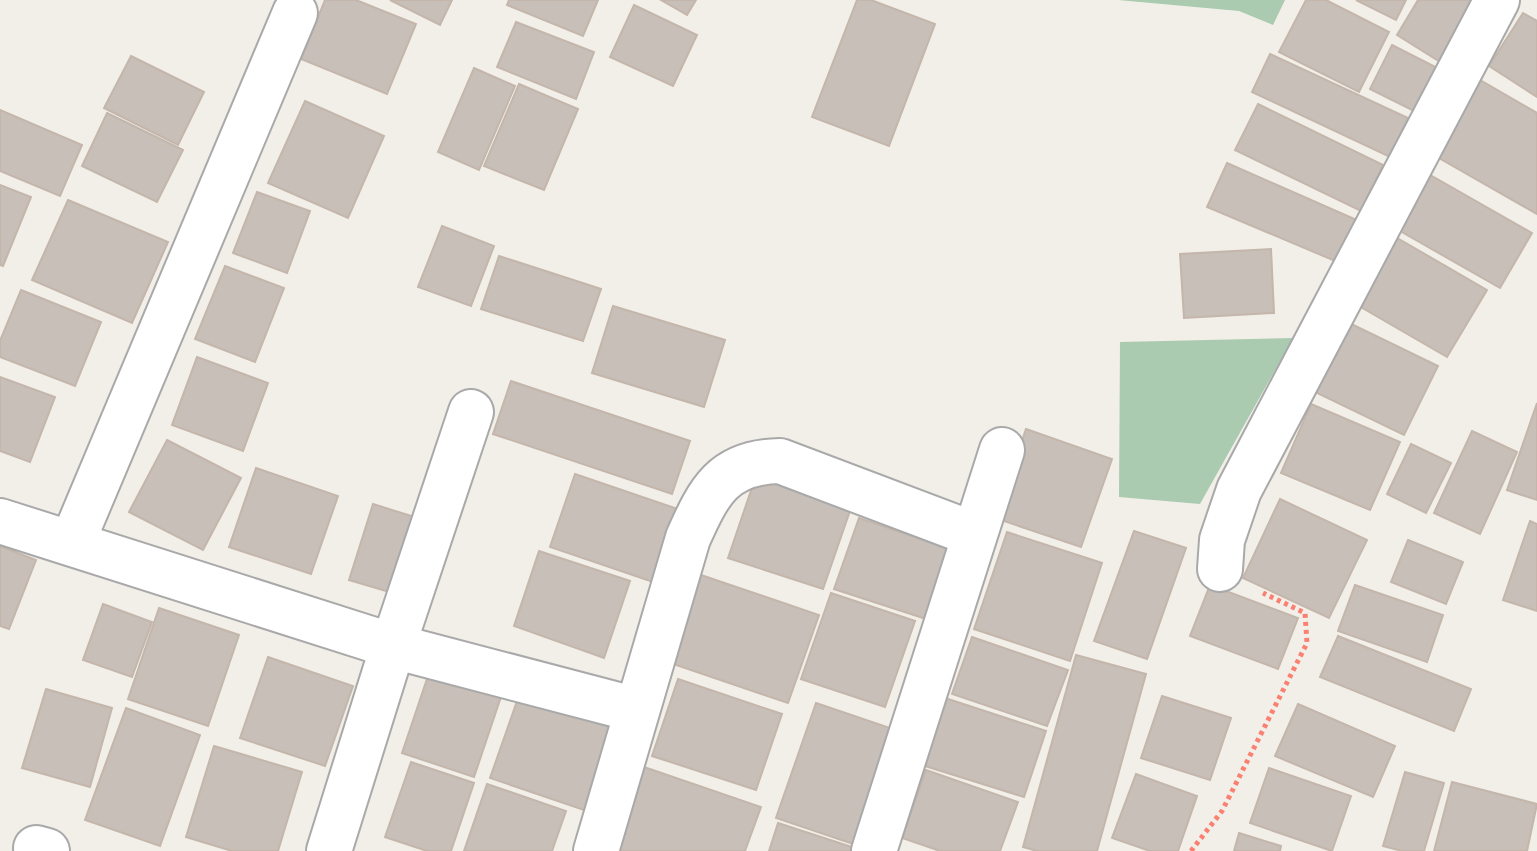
<svg xmlns="http://www.w3.org/2000/svg" width="1537" height="851" font-family="'IBM Plex Sans',sans-serif">
	<rect width="100%" height="100%" fill="#f2efe9"/>
	<g fill="#aacbaf">
		<path d="M1118,0h167l-12,25 -34,-14z"/>
		<path d="M1293,338l-93,166 -81,-7 1,-155z"/>
	</g>
	<g fill="#c7bfb8" stroke="#c4b6ab" stroke-width="2">
		<path d="M325,0h31l60,24 -29,70 -86,-35z"/>
		<path d="M390,0h62l-12,25z"/>
		<path d="M509,0h89l-15,36 -76,-31z"/>
		<path d="M661,0h35l-9,15z"/>
		<path d="M857,0h14l64,24 -46,122 -77,-29z"/>
		<path d="M1306,0h20l63,32 -30,60 -80,-40z"/>
		<path d="M1356,0h50l-10,20z"/>
		<path d="M1418,0h63l-39,63 -45,-28z"/>
		<path d="M634,5l63,30 -24,51 -63,-29z"/>
		<path d="M1523,13l14,8v76l-48,-31z"/>
		<path d="M516,22l78,30 -18,47 -79,-32z"/>
		<path d="M1392,45l55,28 -23,43 -54,-27z"/>
		<path d="M1270,54l138,64 -18,39 -138,-65z"/>
		<path d="M131,56l73,36 -26,53 -74,-37z"/>
		<path d="M474,68l41,18 -36,84 -41,-18z"/>
		<path d="M1475,77l62,36v101l-107,-61z"/>
		<path d="M519,84l59,25 -34,81 -60,-24z"/>
		<path d="M305,101l79,35 -36,82 -80,-35z"/>
		<path d="M1258,104l125,61 -22,46 -126,-61z"/>
		<path d="M0,110l82,35 -22,51 -60,-25z"/>
		<path d="M107,113l76,37 -26,52 -75,-36z"/>
		<path d="M1227,163l132,58 -19,42 -133,-56z"/>
		<path d="M1425,172l107,61 -32,55 -107,-61z"/>
		<path d="M0,185l31,12 -28,69 -3,-1z"/>
		<path d="M257,192l53,19 -23,62 -54,-20z"/>
		<path d="M68,200l100,42 -36,81 -100,-43z"/>
		<path d="M442,226l52,20 -23,60 -53,-19z"/>
		<path d="M1392,235l95,55 -40,67 -95,-55z"/>
		<path d="M1271,249l3,64 -90,5 -4,-64z"/>
		<path d="M499,256l102,33 -18,52 -102,-32z"/>
		<path d="M225,266l59,22 -29,74 -60,-23z"/>
		<path d="M21,290l80,32 -26,64 -75,-29v-16z"/>
		<path d="M613,306l112,34 -21,67 -112,-34z"/>
		<path d="M1343,320l95,46 -34,69 -95,-46z"/>
		<path d="M197,357l71,26 -25,68 -71,-26z"/>
		<path d="M0,377l55,20 -25,65 -30,-11z"/>
		<path d="M511,381l179,60 -18,53 -179,-60z"/>
		<path d="M1537,403v97l-30,-10z"/>
		<path d="M1311,404l89,38 -30,68 -89,-37z"/>
		<path d="M1026,429l86,30 -31,88 -86,-29z"/>
		<path d="M1472,431l45,21 -37,82 -46,-21z"/>
		<path d="M167,440l74,38 -38,72 -74,-38z"/>
		<path d="M1411,444l40,19 -25,50 -39,-19z"/>
		<path d="M256,468l82,28 -27,78 -82,-27z"/>
		<path d="M757,473l95,32 -29,84 -95,-31z"/>
		<path d="M575,474l103,35 -25,73 -103,-35z"/>
		<path d="M1280,499l87,41 -38,78 -86,-40z"/>
		<path d="M373,504l54,17 -24,75 -54,-16z"/>
		<path d="M859,518l94,32 -24,70 -95,-31z"/>
		<path d="M1530,521l7,3v87l-34,-11z"/>
		<path d="M1134,531l52,17 -39,111 -53,-18z"/>
		<path d="M1007,532l95,31 -32,98 -96,-32z"/>
		<path d="M1408,540l55,22 -17,42 -55,-22z"/>
		<path d="M0,546l36,14 -27,69 -9,-3z"/>
		<path d="M539,551l91,30 -26,77 -90,-32z"/>
		<path d="M701,575l118,40 -31,88 -118,-40z"/>
		<path d="M1210,585l88,33 -20,51 -88,-33z"/>
		<path d="M1355,585l88,30 -16,47 -89,-31z"/>
		<path d="M831,593l84,28 -30,86 -84,-28z"/>
		<path d="M103,604l49,18 -20,55 -49,-17z"/>
		<path d="M159,608l80,27 -31,91 -80,-27z"/>
		<path d="M1338,636l133,53 -17,42 -134,-54z"/>
		<path d="M972,637l96,33 -21,56 -95,-32z"/>
		<path d="M1076,655l70,19 -49,177h-60l-14,-4z"/>
		<path d="M268,657l85,29 -28,80 -85,-28z"/>
		<path d="M431,667l72,24 -29,86 -72,-24z"/>
		<path d="M678,679l104,35 -26,76 -104,-34z"/>
		<path d="M523,684l97,32 -33,95 -97,-33z"/>
		<path d="M46,689l66,19 -22,79 -68,-19z"/>
		<path d="M1162,696l69,22 -21,62 -69,-22z"/>
		<path d="M945,698l101,33 -22,66 -102,-32z"/>
		<path d="M816,703l80,27 -40,115 -80,-27z"/>
		<path d="M1298,704l97,42 -22,51 -98,-41z"/>
		<path d="M126,708l74,27 -40,111 -75,-26z"/>
		<path d="M214,746l88,26 -24,79h-46l-46,-14z"/>
		<path d="M411,762l63,21 -23,68h-24l-42,-14z"/>
		<path d="M644,767l117,40 -16,44h-130z"/>
		<path d="M1269,768l82,28 -19,55 -82,-28z"/>
		<path d="M926,770l92,32 -18,49h-60l-38,-13z"/>
		<path d="M1405,772l39,11 -20,68h-22l-19,-5z"/>
		<path d="M1136,774l61,22 -19,55h-28l-38,-13z"/>
		<path d="M1452,782l85,22 -10,47h-93z"/>
		<path d="M487,784l79,27 -14,40h-88z"/>
		<path d="M778,823l86,28h-95z"/>
		<path d="M1239,833l42,13 -1,5h-46z"/>
	</g>
	<g fill="none" stroke-linecap="round" stroke-linejoin="round">
		<g stroke="#a9a9a9" stroke-width="48">
			<g id="minor">
				<path d="M0,521l393,125 78,-234"/>
				<path d="M72,543l223,-530"/>
				<path d="M1220,569l2,-29 17,-50 258,-490"/>
				<path d="M36,848l11,3"/>
				<path d="M329,851l64,-205 244,64"/>
				<path d="M596,851l92,-313c21,-47 35,-76 92,-77l193,73"/>
				<path d="M874,851l128,-401"/>
			</g>
		</g>
		<path stroke="#fa8072" stroke-width="5" stroke-dasharray="4 4" stroke-linecap="butt" d="M1191,851l31,-40 85,-168 -2,-30 -42,-20"/>
		<use href="#minor" stroke="#fff" stroke-width="44"/>
	</g>
</svg>
